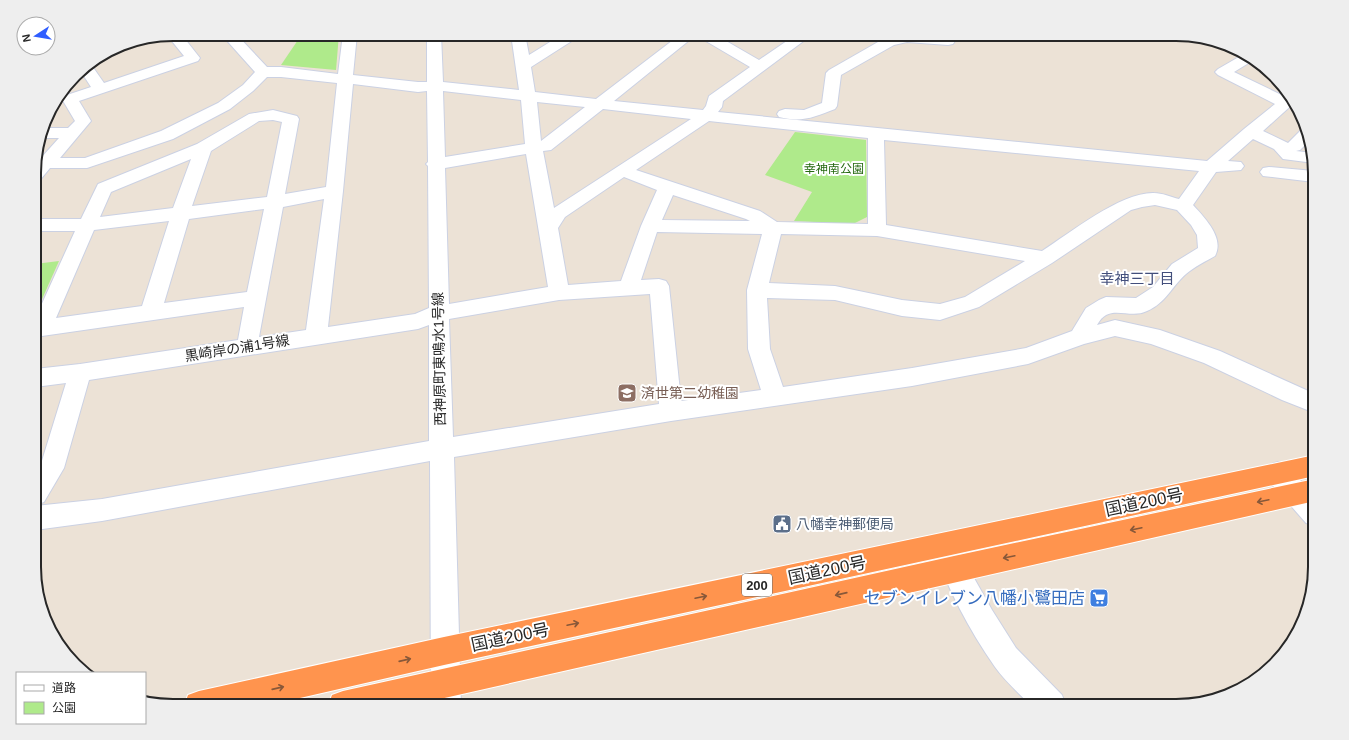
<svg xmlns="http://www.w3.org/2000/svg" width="1349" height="740" font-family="Helvetica,'Noto Sans JP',sans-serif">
	<rect width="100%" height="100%" fill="#ece2d6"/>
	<g fill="#afea8b">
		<path d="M302,34h37l-3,36 -55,-5z"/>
		<path d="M795,132l71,8 1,77 -14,7 -59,-3 18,-29 -47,-17z"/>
		<path d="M59,261l-24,54v-51z"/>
	</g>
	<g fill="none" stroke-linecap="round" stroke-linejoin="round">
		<g stroke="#cbd1e3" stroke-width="2">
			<g id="minor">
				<path d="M173,34h8l19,24 -2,3 -119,40 12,20 -31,37h25l76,-27 57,-28 25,-18 12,-13 -34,-38h15l31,33h14l57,7 5,-40h14l-4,41 65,7h9v-48h14l2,48 76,8 -8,-56h14l4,21 34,-21h17l-2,3 -47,30 4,25 61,7 85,-65h33l45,26 38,-26h16l-90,67 -1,6 -4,5 489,49 37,-32 31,-25 -57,-29 -3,-3 3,-3 26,-15 8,7 -18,11 58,28 2,3 -31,28 25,12 12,-12 5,-1 4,11 -9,9 -4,1 17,2 1,10 -31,-4 -9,-10 -21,-10 -25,22 13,1 3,4 -3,4 -25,2 -23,33c11,12 32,33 22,51 -9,5 -21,11 -29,18 -14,12 -20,29 -39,37 -18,9 -38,-9 -50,14l18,-5 45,10 60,21 95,43v19l-33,-13 -78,-37 -53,-19 -36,-8 -31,8 -56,20 -116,22 -241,35 -217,36 7,249h-30l-1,-245 -328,60 -67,9v-24l67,-7 327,-58v-116l-11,4 -329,51 -25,88 -20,34 -9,3v-32l6,-9 25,-81 -31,4v-18l45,-5 158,-24 6,-33 -209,30v-18l40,-88h-41v-12h47l17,-35 99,-40 52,-30 24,-4 24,6 2,3 -14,75 41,-7 11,-104 -56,-6h-14l-14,14 -23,18 -57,30 -86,29h-37l-10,12 -6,1 2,-23h5l18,-20h-18l3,-10h24l7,-7 -13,-22 2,-3 27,-9 -11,-17 1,-1 9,-6 14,20 80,-27 -17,-21zM697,34l2,3 51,30 -41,29 -3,10 -3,4 -89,-9zM353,84l65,8 9,-1 1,71 -2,2 2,2 1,142 -14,6 -87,13 15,-136zM443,91l78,9 4,44 -80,13zM537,102l48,5 -44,34zM603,109l88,10 -137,89 -11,-57 8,-1zM273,120l9,2 -15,75 -75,9 19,-55 48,-30zM709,121l159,17v86l-91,-2 -17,-11 -124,-41zM884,140l315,31 -20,28c-8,-2 -17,-6 -25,-6 -33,-1 -84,40 -112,58l-156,-26zM526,154l22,133 -99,17 -4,-136zM191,159l-18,49 -73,9 11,-25zM624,177l33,13 -16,36 -20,55 -53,4 -10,-57 7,-11zM673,195l73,24 4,2 -88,-1zM324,199l-18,131 -47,7 24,-130zM1155,205l22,5 14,15 6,10 1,13 -26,16 -19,23 -17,11 -30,-1 -7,3 -13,8 -14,23 -46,17 -114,20 -129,19 -13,-38 -3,-51 68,2 67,16 38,4 39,-13 73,-44 79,-53 11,-3zM264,209l-17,83 -83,11 25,-84zM169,221l-27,85 -86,12 38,-88zM657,232l105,2 -15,56 1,59 13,41 -80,11 -12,-115 -3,-5 -7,-2 -18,1zM781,234l96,2 148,25 -60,36 -25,7 -38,-4 -67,-14 -66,-3zM650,294l9,110 -206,33 -4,-118 110,-19z"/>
				<path d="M905,34l36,2v-2h14v7l-2,3 -5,1 -41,-3 -13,3 -53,30 -4,31 -2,3c-20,8 -34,14 -56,8l-2,-3 2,-3 6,-2 19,1 18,-7 4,-30 3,-3 56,-32z"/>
				<path d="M1269,167l45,4v11l-51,-6 -3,-4 3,-4z"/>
				<path d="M1278,462l9,3 28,32v29l-9,-3 -37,-42 -3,-8 3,-8z"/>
				<path d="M945,533l9,3 11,26 27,48 24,38 46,47 4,11h-35c-12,-13 -26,-25 -36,-39 -26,-37 -48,-80 -63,-122l4,-9z"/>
			</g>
		</g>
		<g stroke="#fff" stroke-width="2">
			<g id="highway">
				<path d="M1315,455v21l-871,189 -179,41h-81l4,-11 11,-4 245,-54z"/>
				<path d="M1315,479v22l-906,205h-81l4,-11 11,-4 611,-135z"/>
			</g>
		</g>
		<use href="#minor" fill="#fff" fill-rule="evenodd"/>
		<use href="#highway" fill="#ff944e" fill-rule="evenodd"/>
	</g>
	<defs><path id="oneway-shaft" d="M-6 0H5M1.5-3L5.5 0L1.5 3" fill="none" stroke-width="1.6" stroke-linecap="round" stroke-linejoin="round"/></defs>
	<g stroke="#885839">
		<use href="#oneway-shaft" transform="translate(1263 501) rotate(168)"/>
		<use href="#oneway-shaft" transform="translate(1136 529) rotate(168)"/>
		<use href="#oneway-shaft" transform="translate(1009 557) rotate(168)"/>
		<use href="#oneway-shaft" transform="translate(841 594) rotate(167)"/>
		<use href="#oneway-shaft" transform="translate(701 597) rotate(-12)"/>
		<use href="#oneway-shaft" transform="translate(573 624) rotate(-12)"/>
		<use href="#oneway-shaft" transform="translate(405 660) rotate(-13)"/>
		<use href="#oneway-shaft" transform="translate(278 688) rotate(-13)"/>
	</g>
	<defs>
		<g id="school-square" transform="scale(1)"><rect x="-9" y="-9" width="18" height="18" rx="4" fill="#8d6e63" stroke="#fff"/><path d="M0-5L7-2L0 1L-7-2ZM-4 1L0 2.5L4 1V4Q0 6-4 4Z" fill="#fff"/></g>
		<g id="civic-square" transform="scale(1)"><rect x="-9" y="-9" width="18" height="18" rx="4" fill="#5c6f8a" stroke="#fff"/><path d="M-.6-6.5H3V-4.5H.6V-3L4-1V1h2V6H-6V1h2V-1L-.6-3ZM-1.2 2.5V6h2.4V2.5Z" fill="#fff"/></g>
		<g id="supermarket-square" transform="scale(1)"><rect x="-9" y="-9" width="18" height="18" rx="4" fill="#3f7fe0" stroke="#fff"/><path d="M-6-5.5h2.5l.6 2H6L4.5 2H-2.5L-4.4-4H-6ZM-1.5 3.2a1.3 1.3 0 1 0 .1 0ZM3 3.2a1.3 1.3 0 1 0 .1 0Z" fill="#fff"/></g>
	</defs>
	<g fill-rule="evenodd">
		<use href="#school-square" x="627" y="393"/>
		<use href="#civic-square" x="782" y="524"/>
		<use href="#supermarket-square" x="1099" y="598"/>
	</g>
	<g text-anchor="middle" stroke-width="4" stroke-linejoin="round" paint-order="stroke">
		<g font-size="12" fill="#266a11" stroke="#fff">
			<text x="834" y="173">幸神南公園</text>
		</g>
		<rect fill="#fff" stroke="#686868" stroke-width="1" x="742" y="574" width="30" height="22" rx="3"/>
		<g font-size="13" font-weight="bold" fill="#272727">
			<text x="757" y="590">200</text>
		</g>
		<g font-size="14" fill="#272727" stroke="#fff">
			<text transform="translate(237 348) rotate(-9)" y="5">黒崎岸の浦1号線</text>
			<text transform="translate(439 359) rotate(-91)" y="5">西神原町東鳴水1号線</text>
		</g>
		<g font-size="14" fill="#785e54" stroke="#fff" text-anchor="start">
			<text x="641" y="398">済世第二幼稚園</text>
		</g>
		<g font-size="14" fill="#4e5e75" stroke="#fff" text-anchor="start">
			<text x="796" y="529">八幡幸神郵便局</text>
		</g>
		<g font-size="15" fill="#434f7c" stroke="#fff">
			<text x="1137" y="284">幸神三丁目</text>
		</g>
		<g font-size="17" fill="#272727" stroke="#fff">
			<text transform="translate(1144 502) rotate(-12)" y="6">国道200号</text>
			<text transform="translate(827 570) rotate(-12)" y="6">国道200号</text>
			<text transform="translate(510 637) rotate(-12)" y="6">国道200号</text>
		</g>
		<g font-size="17" fill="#366cbe" stroke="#fff" text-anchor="end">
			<text x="1085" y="604">セブンイレブン八幡小鷺田店</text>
		</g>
	</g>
	<path d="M0 0H1349V740H0ZM173 41H1176A132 132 0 0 1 1308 173V567A132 132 0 0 1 1176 699H173A132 132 0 0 1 41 567V173A132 132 0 0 1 173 41Z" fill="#eee" fill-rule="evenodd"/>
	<path fill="none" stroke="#272727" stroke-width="2" d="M173 41H1176A132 132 0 0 1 1308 173V567A132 132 0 0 1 1176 699H173A132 132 0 0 1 41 567V173A132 132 0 0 1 173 41Z"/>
	<rect x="16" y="672" width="130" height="52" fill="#ffffff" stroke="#a9a9a9"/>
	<rect x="24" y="685" width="20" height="6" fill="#ffffff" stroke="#a9a9a9"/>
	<text x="52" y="692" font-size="12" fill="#272727">道路</text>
	<rect x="24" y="702" width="20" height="12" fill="#afea8b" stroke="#a9a9a9"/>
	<text x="52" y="712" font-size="12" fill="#272727">公園</text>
	<g transform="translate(36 36) rotate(258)"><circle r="19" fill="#ffffff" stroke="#a9a9a9"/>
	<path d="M0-3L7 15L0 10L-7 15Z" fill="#305eff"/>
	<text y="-6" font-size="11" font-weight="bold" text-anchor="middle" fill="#272727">N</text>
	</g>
</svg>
